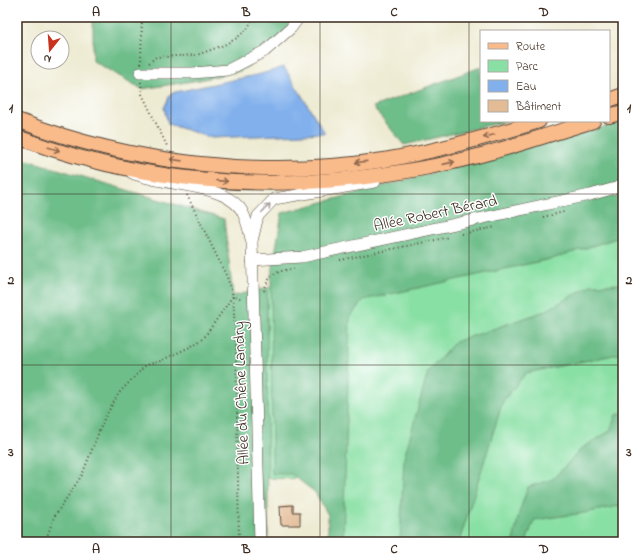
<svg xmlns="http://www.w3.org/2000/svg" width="640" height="559" font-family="'Indie Flower',sans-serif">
	<rect width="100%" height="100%" fill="#fff"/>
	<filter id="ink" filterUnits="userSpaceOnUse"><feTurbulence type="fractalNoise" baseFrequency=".025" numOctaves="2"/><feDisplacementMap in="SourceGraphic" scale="8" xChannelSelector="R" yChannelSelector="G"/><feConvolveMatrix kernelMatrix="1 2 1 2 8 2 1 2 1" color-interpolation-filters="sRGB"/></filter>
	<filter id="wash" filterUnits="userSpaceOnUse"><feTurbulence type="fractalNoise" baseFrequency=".012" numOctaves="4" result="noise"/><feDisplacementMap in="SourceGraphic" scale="16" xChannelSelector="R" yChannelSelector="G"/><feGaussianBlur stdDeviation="0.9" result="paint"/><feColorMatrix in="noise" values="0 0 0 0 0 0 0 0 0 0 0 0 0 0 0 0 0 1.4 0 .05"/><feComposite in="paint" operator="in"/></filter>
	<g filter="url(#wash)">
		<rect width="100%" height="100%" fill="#eeebd3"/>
		<path fill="#89e0a4" stroke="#628561" d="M623,217v325h-289l-1,-63 -66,-1v-190z"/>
		<g fill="#6ebe8a" stroke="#547454">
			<path d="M93,17h208l-28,34 -33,20 -41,9 -57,9 -49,-28z"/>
			<path d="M481,67v54h26l-103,24 -31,-38z"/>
			<path d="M623,122v114l-68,22 -192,42 -13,17 -7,225h-15v-27l-13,-23 -24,-18h-19l-1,-197 11,-64z"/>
			<path d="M17,157l207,62 9,77 34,-8 1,254h-251z"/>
			<path d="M623,284v69l-97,20 -23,28 -44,141h-59l4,-84 24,-86 27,-30 90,-31 46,-26z"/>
			<path d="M623,412v93l-39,8 -50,7 -8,22h-13l6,-29 9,-26 25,-8 29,-31 28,-17 6,-16z"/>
		</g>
		<path fill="#81b0ec" stroke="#5e6d85" d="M284,67l41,66 -113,5 -44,-14 -4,-16 7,-15 90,-19z"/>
		<g id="blocks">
			<path fill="#e3bb94" d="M293,505v7h7v13h-19l-1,-19z"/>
		</g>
	</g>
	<g filter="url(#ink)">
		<use href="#blocks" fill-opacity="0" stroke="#564739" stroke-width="1"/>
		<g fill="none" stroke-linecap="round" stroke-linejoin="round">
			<g stroke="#564739" stroke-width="12">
				<g id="minor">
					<path d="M140,73h53l35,-3 37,-19 26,-23 8,-11"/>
					<path d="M132,173c32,14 86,9 108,35 7,9 9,24 12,35l8,299"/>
					<path d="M252,241l6,-25 16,-17 101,-17"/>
					<path d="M252,260l50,-3 288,-62 29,-8 4,-4"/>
				</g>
			</g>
			<g stroke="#564739" stroke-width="16">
				<g id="major">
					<path d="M609,100l14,-5"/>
					<path d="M609,116l14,-4"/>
					<path d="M17,120c115,44 245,59 367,40 53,-9 104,-23 155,-39"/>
					<path d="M17,137c133,50 268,57 407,31 57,-10 113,-30 169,-47"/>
				</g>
			</g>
			<g stroke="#564739" stroke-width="2" stroke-dasharray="1 3" stroke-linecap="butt">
				<path d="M149,63l7,-6 41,-2 27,-10 13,-7 11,-10 5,-11"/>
				<path d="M141,64l1,-47"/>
				<path d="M141,82l1,12 26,54"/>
				<path d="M187,195l40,82 6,19 3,50 3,196"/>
				<path d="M543,217l21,-5"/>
				<path d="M461,234l35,-7"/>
				<path d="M340,260l109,-23"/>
				<path d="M264,291c6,-20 13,-19 32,-23"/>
				<path d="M45,542l9,-25 28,-42 22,-56 15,-26 27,-28 14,-4 30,-14 13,-8 30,-43 10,3"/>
			</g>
			<use href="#minor" stroke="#fff" stroke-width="11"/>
			<use href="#major" stroke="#fabb8b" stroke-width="14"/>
		</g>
		<defs><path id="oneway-shaft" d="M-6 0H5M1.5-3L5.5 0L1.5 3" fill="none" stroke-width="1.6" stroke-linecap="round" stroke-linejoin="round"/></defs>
		<g stroke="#916b4f">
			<use href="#oneway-shaft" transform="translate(489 136) rotate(165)"/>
			<use href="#oneway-shaft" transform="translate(54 149) rotate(18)"/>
			<use href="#oneway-shaft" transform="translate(176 160) rotate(-172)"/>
			<use href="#oneway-shaft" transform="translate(361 162) rotate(174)"/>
			<use href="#oneway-shaft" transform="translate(449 163) rotate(-13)"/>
			<use href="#oneway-shaft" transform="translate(222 181) rotate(4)"/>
		</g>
		<use stroke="#a79f9a" href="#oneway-shaft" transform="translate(266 208) rotate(-46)"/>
	</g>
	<path fill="none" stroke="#3b2a1e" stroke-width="1" stroke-opacity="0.55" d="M171,17v525M320,17v525M469,17v525M17,194h606M17,365h606"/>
	<g text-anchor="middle" stroke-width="3" stroke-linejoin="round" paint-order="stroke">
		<g font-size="16" fill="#3b2a1e" stroke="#fff">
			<text transform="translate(435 212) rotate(-12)" y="6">Allée Robert Bérard</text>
			<text transform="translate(240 393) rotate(-92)" y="6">Allée du Chêne Landry</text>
		</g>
	</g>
	<rect width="640" height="559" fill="none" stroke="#fff" stroke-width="44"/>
	<rect x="480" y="30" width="130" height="92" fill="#ffffff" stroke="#b1aaa5"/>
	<rect x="488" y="43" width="20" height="6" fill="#fabb8b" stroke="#b1aaa5"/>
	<text x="516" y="50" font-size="12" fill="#3b2a1e">Route</text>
	<rect x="488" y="60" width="20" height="12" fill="#89e0a4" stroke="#b1aaa5"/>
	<text x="516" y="70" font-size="12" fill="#3b2a1e">Parc</text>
	<rect x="488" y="80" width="20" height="12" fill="#81b0ec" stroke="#b1aaa5"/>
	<text x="516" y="90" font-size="12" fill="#3b2a1e">Eau</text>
	<rect x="488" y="100" width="20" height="12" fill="#e3bb94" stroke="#b1aaa5"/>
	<text x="516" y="110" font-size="12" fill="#3b2a1e">Bâtiment</text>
	<g transform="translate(50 50) rotate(197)"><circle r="19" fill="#ffffff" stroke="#b1aaa5"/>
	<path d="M0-3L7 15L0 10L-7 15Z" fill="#c8321e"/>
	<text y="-6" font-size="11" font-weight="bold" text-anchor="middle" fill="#3b2a1e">N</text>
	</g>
	<rect x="22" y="22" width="596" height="515" fill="none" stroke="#3b2a1e" stroke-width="1.5"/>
	<g font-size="13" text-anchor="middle" font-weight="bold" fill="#3b2a1e">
		<text x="96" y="16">A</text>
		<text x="246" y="16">B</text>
		<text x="394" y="16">C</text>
		<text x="544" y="16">D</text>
		<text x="11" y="112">1</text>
		<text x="629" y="112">1</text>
		<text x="11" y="284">2</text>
		<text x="629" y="284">2</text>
		<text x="11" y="456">3</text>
		<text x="629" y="456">3</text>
		<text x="96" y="553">A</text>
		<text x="246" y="553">B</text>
		<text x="394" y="553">C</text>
		<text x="544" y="553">D</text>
	</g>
</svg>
